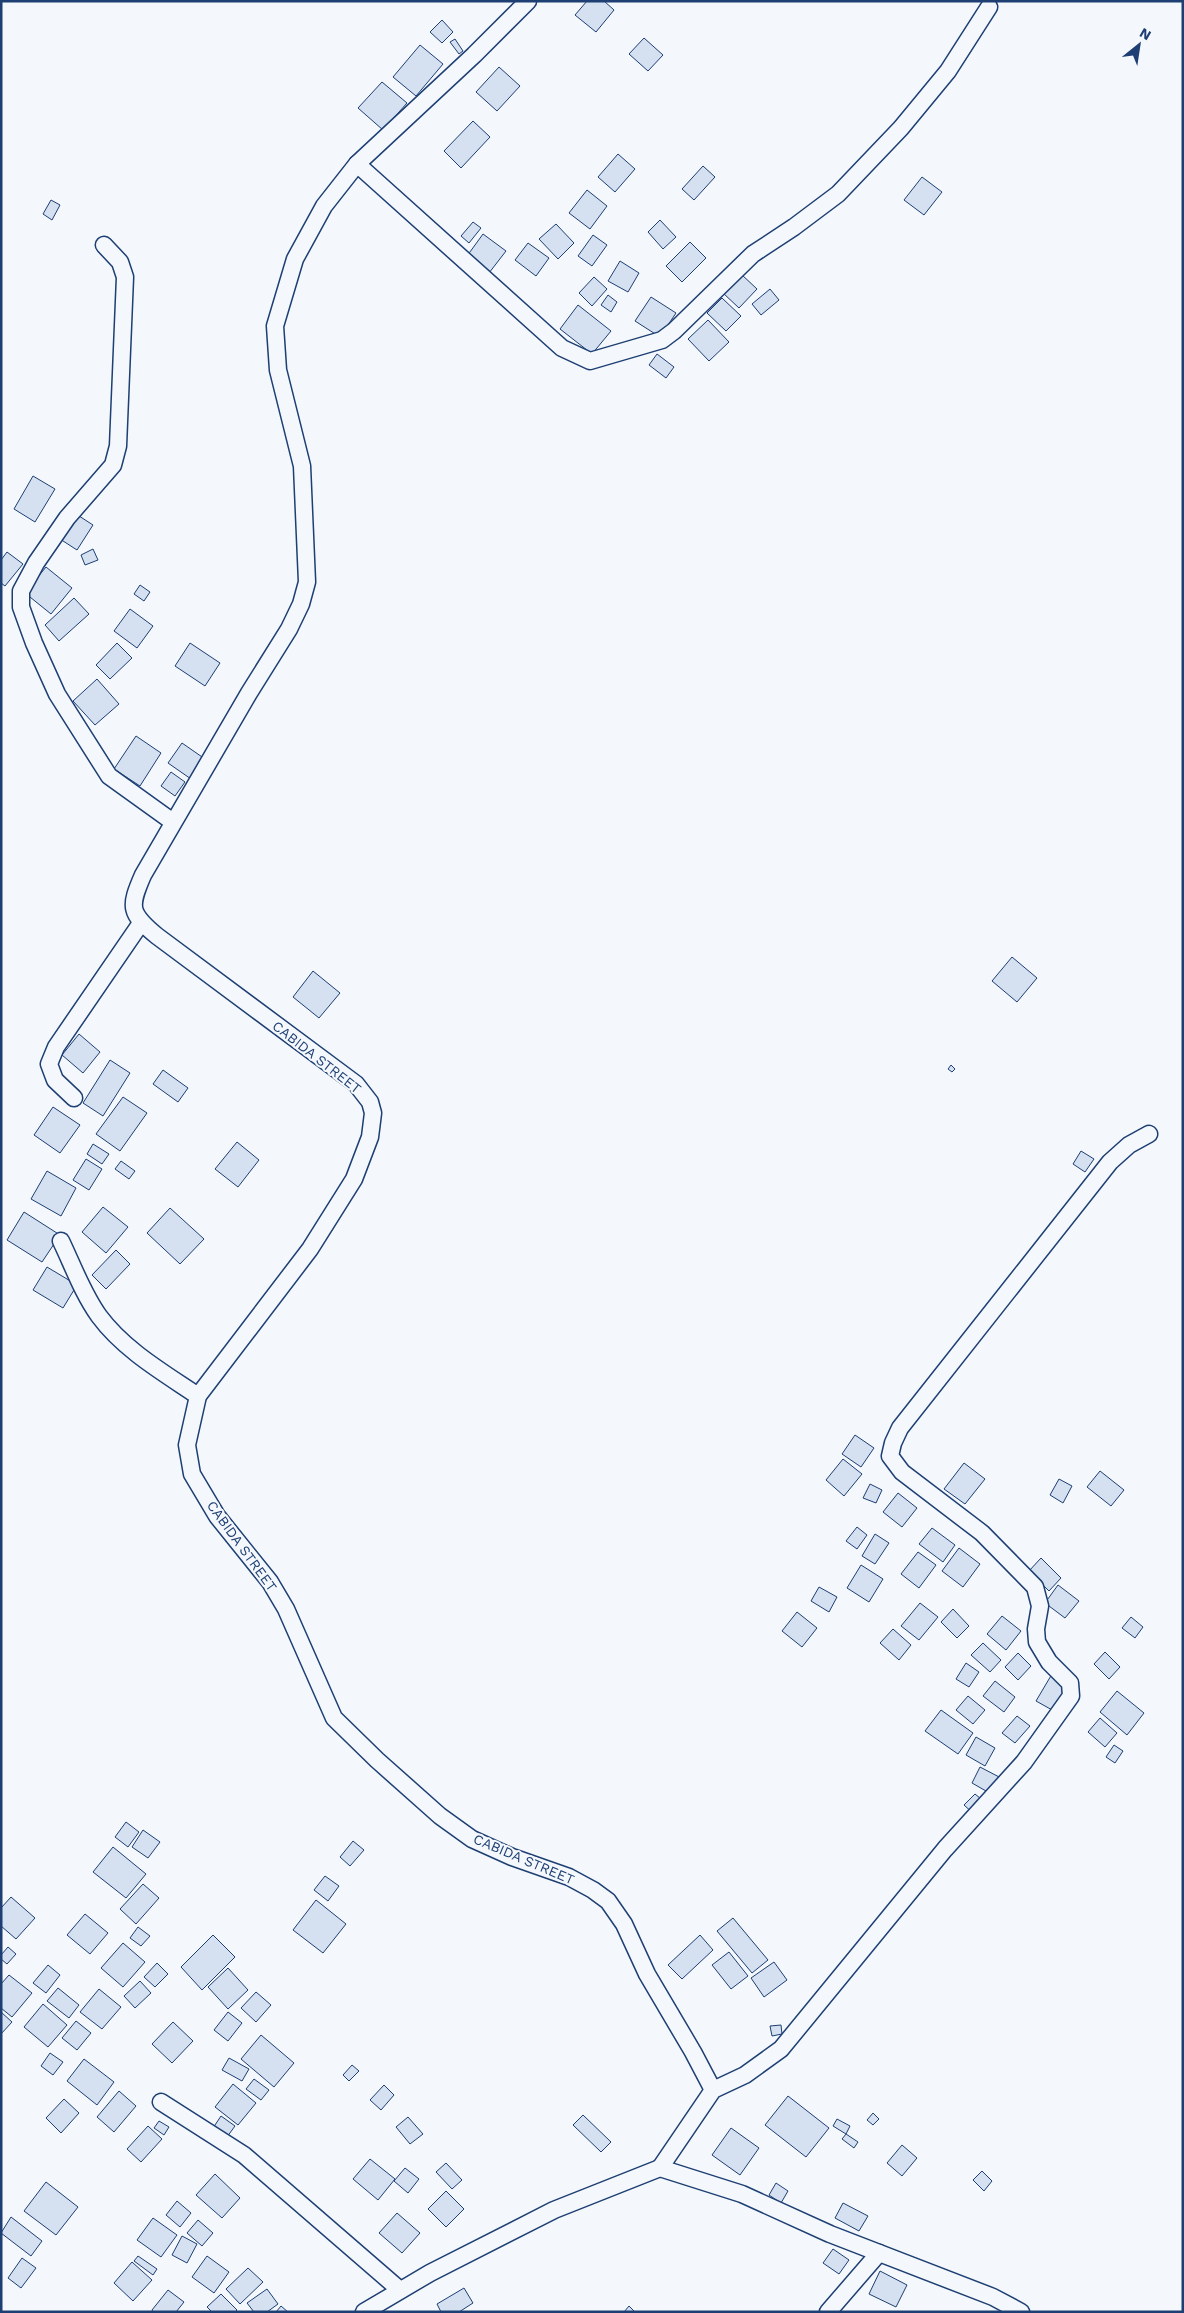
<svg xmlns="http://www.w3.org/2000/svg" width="1184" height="2313" font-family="'Work Sans',sans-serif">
	<rect width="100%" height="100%" fill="#f4f7fb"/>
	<g fill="#d5e0f0" stroke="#1d3f73">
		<path d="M587,1h17l10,9 -18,22 -21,-17z"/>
		<path d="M442,20l11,12 -11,11 -12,-11z"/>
		<path d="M644,38l19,17 -15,16 -19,-17z"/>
		<path d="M455,39l8,12 -4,3 -9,-12z"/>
		<path d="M420,45l23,19 -27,32 -23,-19z"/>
		<path d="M499,67l21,19 -23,25 -21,-19z"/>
		<path d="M382,82l25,21 -24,27 -25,-22z"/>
		<path d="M473,121l17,16 -29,31 -17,-17z"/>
		<path d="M618,154l17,15 -20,23 -17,-15z"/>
		<path d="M703,166l12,11 -21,23 -12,-11z"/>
		<path d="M922,177l20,15 -18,23 -20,-15z"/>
		<path d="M587,190l20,16 -17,23 -21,-16z"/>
		<path d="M51,200l9,5 -8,15 -9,-6z"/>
		<path d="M660,220l16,17 -13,12 -15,-17z"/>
		<path d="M473,222l8,6 -12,15 -8,-7z"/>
		<path d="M556,224l18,19 -16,16 -19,-20z"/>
		<path d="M483,234l23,17 -17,22 -22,-17z"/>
		<path d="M593,235l14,10 -15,21 -14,-10z"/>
		<path d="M690,242l16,16 -24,24 -16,-16z"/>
		<path d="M528,243l21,15 -13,18 -21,-16z"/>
		<path d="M620,261l19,12 -11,19 -20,-11z"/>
		<path d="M741,274l16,15 -18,19 -16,-15z"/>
		<path d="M594,277l13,12 -15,17 -13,-13z"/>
		<path d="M770,289l9,11 -18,15 -9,-11z"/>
		<path d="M608,295l9,7 -6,10 -10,-7z"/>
		<path d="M651,297l25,16 -16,24 -25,-16z"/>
		<path d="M722,298l19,18 -15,15 -19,-18z"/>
		<path d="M578,305l33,26 -19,23 -32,-25z"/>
		<path d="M708,320l21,22 -20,19 -21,-22z"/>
		<path d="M657,354l17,13 -8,11 -17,-13z"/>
		<path d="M33,476l22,13 -20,33 -21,-13z"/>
		<path d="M76,514l17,11 -16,25 -17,-11z"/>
		<path d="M93,549l5,11 -13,5 -4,-10z"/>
		<path d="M7,552l16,12 -18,22 -4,-3v-23z"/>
		<path d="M46,567l26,21 -21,26 -26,-21z"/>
		<path d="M140,585l10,7 -6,9 -10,-7z"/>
		<path d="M74,598l15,16 -30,27 -14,-16z"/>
		<path d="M130,609l23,17 -16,22 -23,-17z"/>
		<path d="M117,643l15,15 -22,21 -14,-14z"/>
		<path d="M190,643l30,20 -15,23 -30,-20z"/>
		<path d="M97,679l22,25 -24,21 -22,-24z"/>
		<path d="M136,736l25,17 -21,33 -26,-17z"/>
		<path d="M182,743l23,16 -14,20 -23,-16z"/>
		<path d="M171,772l14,10 -10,14 -14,-10z"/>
		<path d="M1012,957l25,21 -20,24 -25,-21z"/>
		<path d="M313,971l27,22 -21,25 -26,-21z"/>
		<path d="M79,1034l21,18 -17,21 -21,-18z"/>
		<path d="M110,1060l20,13 -27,43 -20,-13z"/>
		<path d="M951,1065l4,4 -3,3 -4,-3z"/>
		<path d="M163,1070l25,18 -10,14 -25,-18z"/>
		<path d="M123,1097l24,16 -27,38 -24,-17z"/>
		<path d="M53,1107l27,18 -20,28 -26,-18z"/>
		<path d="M237,1142l22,18 -21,27 -23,-18z"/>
		<path d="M93,1144l16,10 -7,10 -15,-10z"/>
		<path d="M1081,1151l13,8 -9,13 -12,-8z"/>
		<path d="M86,1159l16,10 -13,21 -16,-10z"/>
		<path d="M121,1161l14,10 -6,8 -14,-10z"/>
		<path d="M47,1171l29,17 -15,28 -30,-17z"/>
		<path d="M103,1207l25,20 -22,26 -24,-21z"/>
		<path d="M170,1208l34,31 -24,25 -33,-31z"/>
		<path d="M24,1212l36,23 -18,27 -35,-22z"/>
		<path d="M116,1250l14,14 -24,25 -14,-14z"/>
		<path d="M47,1267l30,18 -14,23 -30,-18z"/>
		<path d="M855,1435l19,13 -13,19 -19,-13z"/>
		<path d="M843,1459l19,15 -18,22 -18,-16z"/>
		<path d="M964,1463l21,16 -20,25 -21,-15z"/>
		<path d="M1100,1471l24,19 -13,16 -24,-19z"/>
		<path d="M1059,1479l13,7 -9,17 -13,-8z"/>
		<path d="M870,1484l12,6 -6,13 -13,-5z"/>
		<path d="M898,1493l19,15 -15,19 -19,-15z"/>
		<path d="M857,1527l10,8 -10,14 -11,-8z"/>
		<path d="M932,1528l23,17 -12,17 -24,-18z"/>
		<path d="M875,1534l14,9 -14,21 -13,-8z"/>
		<path d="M959,1548l21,16 -17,23 -21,-16z"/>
		<path d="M918,1552l18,13 -17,23 -18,-14z"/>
		<path d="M1041,1558l20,20 -12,13 -20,-20z"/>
		<path d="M861,1565l22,14 -14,23 -22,-14z"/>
		<path d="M1058,1585l21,16 -14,17 -20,-15z"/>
		<path d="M819,1587l18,10 -8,15 -18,-11z"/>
		<path d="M920,1603l18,14 -19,23 -18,-14z"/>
		<path d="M953,1609l16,17 -12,12 -16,-16z"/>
		<path d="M797,1612l20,16 -15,19 -20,-16z"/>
		<path d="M1002,1616l19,15 -15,19 -19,-16z"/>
		<path d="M1131,1617l12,10 -8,11 -13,-10z"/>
		<path d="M893,1629l18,16 -12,15 -19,-17z"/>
		<path d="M983,1643l18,17 -11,12 -19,-17z"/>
		<path d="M1105,1652l15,15 -11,12 -15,-15z"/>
		<path d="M1018,1653l13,13 -13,14 -13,-13z"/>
		<path d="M966,1663l13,9 -10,15 -13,-8z"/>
		<path d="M1052,1674l17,11 -15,26 -18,-10z"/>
		<path d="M995,1681l20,16 -11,15 -21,-16z"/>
		<path d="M1117,1691l27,22 -17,22 -27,-23z"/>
		<path d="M968,1696l17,14 -12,14 -17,-14z"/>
		<path d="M941,1710l32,23 -15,21 -33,-23z"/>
		<path d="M1017,1716l13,10 -15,17 -13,-10z"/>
		<path d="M1100,1718l17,15 -12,14 -17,-15z"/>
		<path d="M976,1737l19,11 -10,18 -19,-11z"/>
		<path d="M1114,1745l9,6 -8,12 -9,-6z"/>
		<path d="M980,1767l21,11 -8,17 -21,-12z"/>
		<path d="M975,1794l11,9 -11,12 -11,-10z"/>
		<path d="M126,1822l13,10 -11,15 -13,-10z"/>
		<path d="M143,1830l17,12 -12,16 -16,-11z"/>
		<path d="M353,1841l11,9 -14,16 -10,-9z"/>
		<path d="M113,1847l33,27 -20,24 -33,-26z"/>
		<path d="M325,1876l14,10 -11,15 -14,-11z"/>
		<path d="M143,1884l16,14 -23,26 -16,-15z"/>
		<path d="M11,1897l24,21 -19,21 -15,-13v-18z"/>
		<path d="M316,1900l30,24 -23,29 -30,-23z"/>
		<path d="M85,1914l23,19 -18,21 -23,-19z"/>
		<path d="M733,1918l35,42 -16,13 -35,-42z"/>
		<path d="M138,1927l12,9 -9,10 -11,-8z"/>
		<path d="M213,1935l22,22 -33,33 -21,-23z"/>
		<path d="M700,1935l13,15 -31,29 -14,-14z"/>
		<path d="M123,1943l22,19 -22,25 -22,-19z"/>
		<path d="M8,1947l8,7 -9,10 -6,-5v-4z"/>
		<path d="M729,1952l19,24 -17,13 -19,-24z"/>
		<path d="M774,1962l13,18 -23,17 -13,-19z"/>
		<path d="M157,1963l11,11 -13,13 -11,-10z"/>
		<path d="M48,1965l12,10 -14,18 -13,-10z"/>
		<path d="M228,1968l20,22 -20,19 -20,-22z"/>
		<path d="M9,1975l23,18 -20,24 -11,-9v-24z"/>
		<path d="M140,1981l11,12 -16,15 -11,-12z"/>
		<path d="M58,1988l21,17 -10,13 -22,-17z"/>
		<path d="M99,1989l22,18 -19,22 -22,-17z"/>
		<path d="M256,1992l15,13 -15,17 -15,-14z"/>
		<path d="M43,2004l24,21 -19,22 -24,-20z"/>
		<path d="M1,2012l11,10 -11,12z"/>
		<path d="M228,2012l14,11 -14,18 -14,-11z"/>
		<path d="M76,2021l15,12 -14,17 -15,-12z"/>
		<path d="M173,2022l20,19 -21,22 -20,-19z"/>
		<path d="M781,2025l1,9 -10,2 -2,-10z"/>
		<path d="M261,2035l33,28 -20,24 -33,-28z"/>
		<path d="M50,2053l13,9 -10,13 -12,-9z"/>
		<path d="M229,2058l20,11 -7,12 -20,-11z"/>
		<path d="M84,2059l30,23 -17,23 -30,-24z"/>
		<path d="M352,2065l7,6 -10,10 -6,-6z"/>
		<path d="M254,2079l15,11 -8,10 -15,-11z"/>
		<path d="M233,2084l23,19 -18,22 -23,-18z"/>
		<path d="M384,2085l10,10 -13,15 -11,-10z"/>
		<path d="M119,2091l17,15 -22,26 -17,-15z"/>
		<path d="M788,2096l41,32 -23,29 -41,-32z"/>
		<path d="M64,2099l15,14 -18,20 -15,-15z"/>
		<path d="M873,2113l6,6 -6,6 -6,-5z"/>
		<path d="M583,2115l28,27 -10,10 -28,-27z"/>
		<path d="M221,2116l14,10 -8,11 -14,-9z"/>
		<path d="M408,2117l15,17 -13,10 -14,-17z"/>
		<path d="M837,2119l13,7 -4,8 -13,-8z"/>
		<path d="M159,2121l10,6 -5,8 -10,-7z"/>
		<path d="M148,2126l14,13 -21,23 -14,-13z"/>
		<path d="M731,2128l28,20 -19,27 -28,-20z"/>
		<path d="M846,2134l12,8 -4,6 -12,-9z"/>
		<path d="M902,2145l15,13 -15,18 -15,-13z"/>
		<path d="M370,2159l25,20 -17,21 -25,-21z"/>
		<path d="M446,2163l16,17 -10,9 -16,-17z"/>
		<path d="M405,2168l14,11 -11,14 -14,-12z"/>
		<path d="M982,2171l10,10 -8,10 -11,-11z"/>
		<path d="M215,2174l25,24 -18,20 -26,-23z"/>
		<path d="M46,2182l32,25 -22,28 -32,-24z"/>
		<path d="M776,2183l12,8 -7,12 -12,-8z"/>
		<path d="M446,2191l18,18 -18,18 -18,-18z"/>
		<path d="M177,2201l14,12 -11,14 -14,-12z"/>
		<path d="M843,2203l25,13 -9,15 -24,-13z"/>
		<path d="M397,2213l23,20 -18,20 -23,-20z"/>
		<path d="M11,2217l31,24 -11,15 -30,-23z"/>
		<path d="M153,2218l24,17 -16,22 -24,-17z"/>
		<path d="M198,2220l15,13 -11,13 -15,-13z"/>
		<path d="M182,2236l15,8 -10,19 -15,-8z"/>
		<path d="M833,2249l16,11 -10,14 -16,-11z"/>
		<path d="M138,2256l19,13 -4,6 -19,-14z"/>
		<path d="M207,2256l22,16 -15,21 -22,-16z"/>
		<path d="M22,2258l14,10 -15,20 -13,-10z"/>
		<path d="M132,2262l20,18 -19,21 -19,-18z"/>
		<path d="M248,2268l15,14 -23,22 -14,-15z"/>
		<path d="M880,2271l27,14 -11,22 -27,-13z"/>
		<path d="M464,2288l9,15 -14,9h-18l-4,-8z"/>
		<path d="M267,2289l11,15 -11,8h-13l-7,-9z"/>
		<path d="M168,2290l16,12 -8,10h-23l-1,-2z"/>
		<path d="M221,2294l16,16 -2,2h-23l-5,-5z"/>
		<path d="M281,2306l7,6h-12z"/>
		<path d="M629,2306l6,6h-11z"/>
	</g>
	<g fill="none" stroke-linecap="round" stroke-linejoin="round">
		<g stroke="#1d3f73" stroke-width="19">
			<g id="street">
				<path d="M528,1l-54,54 -117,109 -33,42 -29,53 -20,67 3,44 24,96 5,116 -6,22 -12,25 -40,64 -106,182c-14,32 -14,38 14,61l199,148 14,18 3,11 -3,24 -16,42 -44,70 -112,147 -11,49 5,29 25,42 53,66 16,27 48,109 43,42 63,56 32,23 40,18 57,20 24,13 15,11 16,23 23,50 46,78 20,38"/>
				<path d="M357,164l205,184 28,13 72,-21 12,-9 79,-77 41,-27 44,-33 63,-66 47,-57 41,-64"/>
				<path d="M104,245l16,17 5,15 -7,169 -5,19 -46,53 -31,45 -15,28v16l13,36 23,51 52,82 64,46"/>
				<path d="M74,1098l-19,-18 -6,-16 7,-17 85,-124"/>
				<path d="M61,1241c12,25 22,53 38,75 25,34 65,57 99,80"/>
				<path d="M161,2102l83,53 156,135"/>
				<path d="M660,2168l53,-78 32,-15 36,-26 164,-200 79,-87 47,-66 -1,-13 -21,-21 -12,-20 -1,-13 4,-23 -5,-19 -53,-54 -80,-61 -12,-16 3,-13 7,-15 210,-266 19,-17 20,-11"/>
				<path d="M364,2312l66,-39 124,-63 106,-42 82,26 88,40 163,63 28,15"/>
				<path d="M828,2312l51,-59"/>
			</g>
		</g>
		<use href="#street" stroke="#f4f7fb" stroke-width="16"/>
	</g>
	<g text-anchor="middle" stroke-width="4" stroke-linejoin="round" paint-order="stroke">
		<g font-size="14" fill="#1d3f73" stroke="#f4f7fb">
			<text transform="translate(317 1057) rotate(38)" y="5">CABIDA STREET</text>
			<text transform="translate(242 1546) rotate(54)" y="5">CABIDA STREET</text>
			<text transform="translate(524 1859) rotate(23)" y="5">CABIDA STREET</text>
		</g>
	</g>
	<rect width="1184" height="2313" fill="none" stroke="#1d3f73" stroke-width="5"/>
	<g transform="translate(1139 45) rotate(30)" stroke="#f4f7fb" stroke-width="4" paint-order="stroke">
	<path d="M0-4L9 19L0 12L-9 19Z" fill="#1d3f73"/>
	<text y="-8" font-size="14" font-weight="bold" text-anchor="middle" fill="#1d3f73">N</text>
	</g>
</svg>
